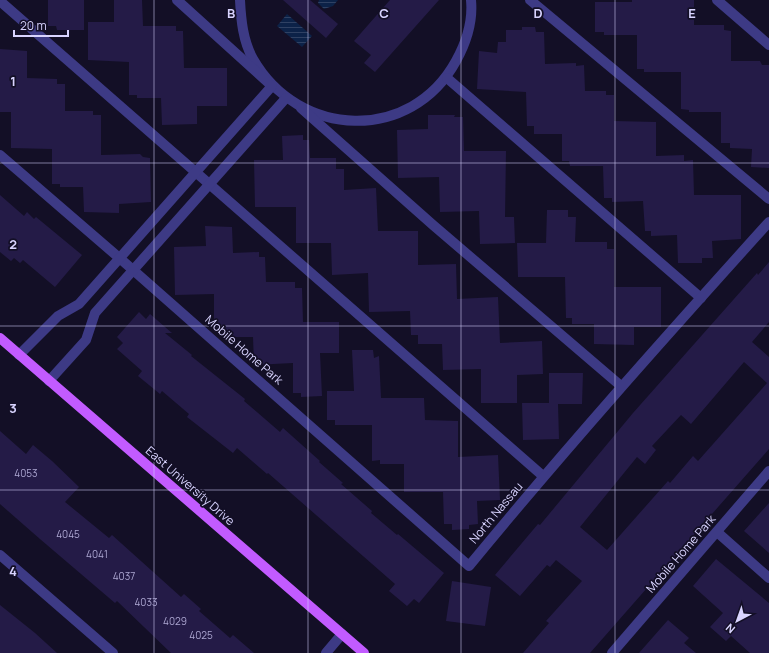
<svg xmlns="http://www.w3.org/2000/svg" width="769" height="653" font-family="Manrope,sans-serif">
	<defs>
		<pattern id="water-rules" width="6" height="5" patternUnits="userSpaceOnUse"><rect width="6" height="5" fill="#0c2248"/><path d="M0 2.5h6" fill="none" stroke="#2f4163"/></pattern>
	</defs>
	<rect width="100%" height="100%" fill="#130f26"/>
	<g fill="url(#water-rules)">
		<path d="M319,0h19l-5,6 -9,3 -6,-6z"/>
		<path d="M287,14l25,22 -10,11 -25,-21z"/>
	</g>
	<g fill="#241b47" fill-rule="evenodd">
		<path d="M48,0h36v30h-27l-1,-4h-8z"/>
		<path d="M114,0h28l1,26h33v5h7l1,37h43v38h-30v18l-35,1 -1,-27h-24v-3h-8v-33l-41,-2v-38h26z"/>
		<path d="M283,0h27l28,24 -12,14z"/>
		<path d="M390,0h49l-64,72 -11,-9 7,-8 -17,-14z"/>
		<path d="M632,0h62v25h30v5l7,1v30h29l2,4h7v103l-18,-1 1,-18 -22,-1v-5h-9v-31h-32v-2l-8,-1v-37h-37v-3h-7v-34h-33v-3h-9v-30h37z"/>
		<path d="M522,27h13l1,5h8l1,32 31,-1v3l8,-1 1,26h21v4h8v26l42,1v34l28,-1v6l9,-1 1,35h47v44l-29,2 1,17h-11v5h-24l-1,-28 -26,1v-5h-6l-2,-30 -31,1v-4h-8l-1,-32h-33l-1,-5h-7v-27h-28v-8h-7l-1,-34 -49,-3 2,-38 18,2 1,-11h8v-12h16z"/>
		<path d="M0,49l27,2v27l30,1v5h8v27h28v4h8v40l39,-1 3,3 7,1 1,44 -32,2v9l-35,-1 -1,-25h-23v-3h-8v-35l-41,-1v-36h-11z"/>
		<path d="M428,115h27l-1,2h9l1,34h42l-1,66h9l1,26 -35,1 -1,-33 -39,1 -1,-35 -41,1 -1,-48 31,-1z"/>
		<path d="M303,135v5h6l1,18h26v11h8v21l32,-2 2,43h40v34l38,-1 1,35 41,-2 2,46 42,-2 1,33 -26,1v28h-36v-34l-38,1 -1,-26h-24v-9h-7l-1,-24 -41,1 -1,-39 -36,2 -1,-32h-35v-36h-41l-1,-47h29l-1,-24z"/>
		<path d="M0,195l24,21 3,-4 7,7 2,-2 46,38 -27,32 -32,-27 -3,3 -6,-5 -3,3 -11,-9z"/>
		<path d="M547,210h21v7h8l-1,25h32v7h7v38h47v40h-27v18l-40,-1v-20h-22v-6h-6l-1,-41h-47l-1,-34h29z"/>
		<path d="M205,226l27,1 1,26 26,-1v5h6l1,25h29v6h7l1,34h36v31h-19l2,43 -21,1v-4h-8v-30l-39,2 -1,-28h-31v-5h-8v-38l-39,1 -1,-48 32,-1z"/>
		<path d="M769,262v60l-17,20 17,15v92l-179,204h-67l26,-30 -3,-2 36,-40 -26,-21 -6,7 -3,-2 -27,31 -25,-21 43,-51 2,1 93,-112 124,-140 1,2zM744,362l23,21 -69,78 -5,-5 -23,27 -2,-2 -61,69 -27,-23 57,-70 8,7 11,-14 -4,-4 29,-31 10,9z"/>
		<path d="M139,312l7,7 4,-5 22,19h-7l27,22 -1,1 54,43 -1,2 36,31 3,-4 37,33 -1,1 24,21 -2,1 31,27 -1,2 26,22 1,-1 46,39 -25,30 -5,-4 -7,7 -18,-15 6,-7 -127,-111 -1,1 -30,-26 -4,5 -46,-36 2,-3 -27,-23 -2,3 -22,-18 4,-5 -25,-22 6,-6 -6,-6z"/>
		<path d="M352,350h21l1,8 5,-2 2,42h43l1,22 33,1v36l40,-2 2,45 -23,1 1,23 -9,1v4l-17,1v-6h-8l-1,-32h-39v-28h-24v-4l-8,1v-36h-37v-5h-8v-29h27z"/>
		<path d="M549,373h34l-1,31h-24l1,35 -36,1 -1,-37h27z"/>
		<path d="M0,431l26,23 7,-9 19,16 27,26 -14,15 44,36 3,-3 69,62 3,-3 17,15 -2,2 31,27 3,-3 21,18h-83l-54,-52 -2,2 -75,-64 -40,-35z"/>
		<path d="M769,503v50l-25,-22z"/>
		<path d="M716,559l53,44v50h-19l-19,-17 -5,5 -16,-14 13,-14 -30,-27z"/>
		<path d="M452,581l39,6 -6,39 -39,-5z"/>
		<path d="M0,605l35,28 22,20h-57z"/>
		<path d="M668,620l21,18 -5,5 12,10h-57z"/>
	</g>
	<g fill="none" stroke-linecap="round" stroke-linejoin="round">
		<g stroke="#3d3a85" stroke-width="10">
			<path d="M240,0c1,20 3,41 13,59 46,80 158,84 203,2 10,-18 17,-40 15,-61"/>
			<path d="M530,0l239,199"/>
			<path d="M717,0l52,45"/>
			<path d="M0,1l543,475"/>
			<path d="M447,78l254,220"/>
			<path d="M301,108l132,117 188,161"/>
			<path d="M0,155l124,107 345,304c97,-118 198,-231 300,-344"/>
			<path d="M19,355l39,-39 21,-12 193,-218 -95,-86"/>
			<path d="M49,381l37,-41 9,-27 191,-215"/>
			<path d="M717,532l52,46"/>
			<path d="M0,555l113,98"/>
			<path d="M326,653l16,-19"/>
			<path d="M612,653l157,-182"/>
		</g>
		<path stroke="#c25bff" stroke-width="10" d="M0,338l364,315"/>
	</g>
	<path fill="none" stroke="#d9d4ff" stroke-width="1" stroke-opacity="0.55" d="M154,0v653M308,0v653M461,0v653M615,0v653M0,163h769M0,326h769M0,490h769"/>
	<g text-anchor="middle" stroke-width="3.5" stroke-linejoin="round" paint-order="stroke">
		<g font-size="10" fill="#aca6d1">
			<text x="26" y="477">4053</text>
			<text x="68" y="538">4045</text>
			<text x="97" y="558">4041</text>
			<text x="124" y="580">4037</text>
			<text x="146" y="606">4033</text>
			<text x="175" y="625">4029</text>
			<text x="201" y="639">4025</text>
		</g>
		<g font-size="12" fill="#d9d4ff" stroke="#130f26">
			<text transform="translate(244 350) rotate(41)" y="4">Mobile Home Park</text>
			<text transform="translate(190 486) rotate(41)" y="4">East University Drive</text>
			<text transform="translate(496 513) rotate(-50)" y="4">North Nassau</text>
			<text transform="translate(681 554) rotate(-49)" y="4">Mobile Home Park</text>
		</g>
	</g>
	<g font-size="13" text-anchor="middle" font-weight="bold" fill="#d9d4ff" stroke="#130f26" stroke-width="3.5" stroke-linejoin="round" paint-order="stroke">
		<text x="231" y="18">B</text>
		<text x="384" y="18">C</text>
		<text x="538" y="18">D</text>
		<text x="692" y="18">E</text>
		<text x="13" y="86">1</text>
		<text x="13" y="249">2</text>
		<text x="13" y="413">3</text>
		<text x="13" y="576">4</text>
	</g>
	<g transform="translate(737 621) rotate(221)" stroke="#130f26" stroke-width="3" paint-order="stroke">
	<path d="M0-3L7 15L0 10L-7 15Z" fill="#d9d4ff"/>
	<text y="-6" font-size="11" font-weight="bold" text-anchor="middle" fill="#d9d4ff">N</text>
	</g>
	<path d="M14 30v6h54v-6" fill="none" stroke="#d9d4ff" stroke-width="2"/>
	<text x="20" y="30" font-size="12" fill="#d9d4ff" stroke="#130f26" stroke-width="3" paint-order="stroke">20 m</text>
</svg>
